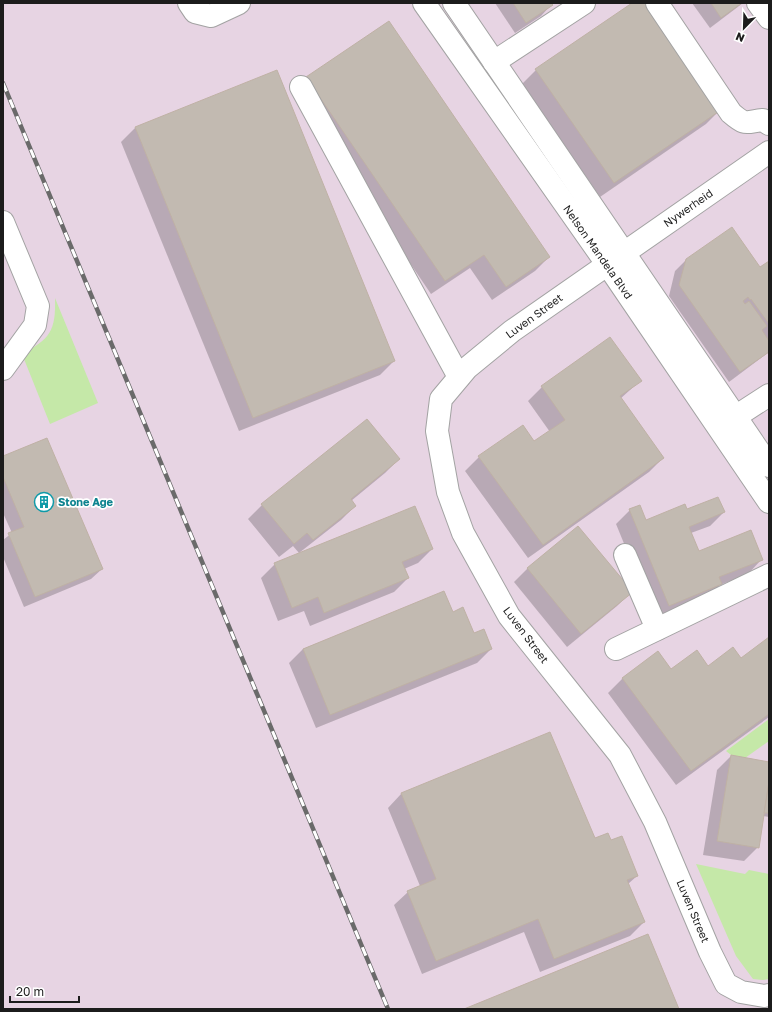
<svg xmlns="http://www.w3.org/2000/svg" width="772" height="1012" font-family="'Golos Text',sans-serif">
	<rect width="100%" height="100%" fill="#eeeae2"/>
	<rect fill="#e7d4e3" x="3" y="3" width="766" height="1006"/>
	<g fill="#c5e8a8">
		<path d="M55,298l43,105 -48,21 -28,-70c28,-15 34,-23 33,-56z"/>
		<path d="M769,719v22l-24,17 -14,-3 -5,-4z"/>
		<path d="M696,864l49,10 4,-4 20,4v105l-6,1 -10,-1 -17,-23z"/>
	</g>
	<g fill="#0003">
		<path d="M495,3h55l1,2 -10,11 -26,17z"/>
		<path d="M634,3h11l75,107 -14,14 -106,73 -78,-113 14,-14z"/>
		<path d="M692,3h51l-33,25z"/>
		<path d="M276,72l118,289 -14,14 -141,56 -118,-289 14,-14z"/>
		<path d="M307,77l242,180 -14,14 -43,29 -22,-32 -39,26 -138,-203z"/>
		<path d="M686,260l73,8 10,-5v89l-40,30 -60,-86 6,-25z"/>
		<path d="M640,381l-20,18 43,59 -14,14 -121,86 -63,-87 14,-14 55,-14 16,-11 -22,-31 14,-14z"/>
		<path d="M3,457l99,112 -11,10 -67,28 -21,-50v-17l9,-7 -9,-20z"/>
		<path d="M399,459l-14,14 -34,28 4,5 -14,14 -42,33 -6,-7 -14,11 -31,-38 14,-14z"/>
		<path d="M630,510l15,11 41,-10 38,1 -14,14 -19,7 7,19 63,8 -13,14 -28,11 -13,13 -52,21 -39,-95z"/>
		<path d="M432,549l-14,14 -14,6 4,9 -14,14 -84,34 -6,-15 -26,10 -17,-43 14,-14z"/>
		<path d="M528,568l103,24 -14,14 -50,41 -53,-65z"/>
		<path d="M444,592l8,21 21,21 18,15 -14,14 -161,65 -27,-65 14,-14z"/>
		<path d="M769,639v78l-93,68 -68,-92 14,-14 36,-26 13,17 37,-2 33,-9z"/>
		<path d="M731,756l38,7v54l-6,-1 -5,31 -14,14 -41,-6 14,-85z"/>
		<path d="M401,794l193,46 16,2 27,34 -9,8 16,38 -14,14 -90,36 -16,-40 -102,42 -28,-69 14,-13 12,-6 -32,-78z"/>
	</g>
	<g fill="#c2bab1" stroke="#bfb1a5">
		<path d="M513,3h38l2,2 -27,18z"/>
		<path d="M632,3h15l74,107 -107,73 -79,-114z"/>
		<path d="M711,3h31l-21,15z"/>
		<path d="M389,21l161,236 -44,30 -22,-32 -39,26 -139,-204z"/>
		<path d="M277,70l118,291 -142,57 -118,-291z"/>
		<path d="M732,227l28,40 9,-6v63l-18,-25 -1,1 -2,-3 -5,4 2,3 4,-3 18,25 -5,4 7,11v11l-29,20 -61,-87 7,-26z"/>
		<path d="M610,337l32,44 -22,15 44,62 -121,87 -65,-89 45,-31 11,16 31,-21 -24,-34z"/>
		<path d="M367,419l33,40 -49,40 5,7 -43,34 -6,-7 -13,11 -33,-40z"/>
		<path d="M47,438l56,131 -68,28 -27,-64 16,-6 -21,-50v-21z"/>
		<path d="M718,497l7,15 -36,15 10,24 52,-21 12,30 -44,17 3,7 -53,22 -40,-97 11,-4 6,15 39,-16 2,5z"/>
		<path d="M415,506l18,43 -31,13 7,16 -85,35 -6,-16 -26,11 -18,-45z"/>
		<path d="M578,526l55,66 -52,42 -54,-66z"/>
		<path d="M444,591l9,21 10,-5 11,26 10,-4 8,20 -162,66 -27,-66z"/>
		<path d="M769,637v77l-78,57 -69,-93 36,-27 13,18 26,-19 11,16 25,-19 8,11z"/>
		<path d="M550,732l45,106 13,-5 3,7 11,-4 16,40 -11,4 18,42 -91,37 -16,-40 -102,42 -29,-70 29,-12 -35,-86z"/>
		<path d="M731,755l38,7v20l-10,66 -42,-7z"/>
		<path d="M769,782v31h-5z"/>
		<path d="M648,934l31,75h-215z"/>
	</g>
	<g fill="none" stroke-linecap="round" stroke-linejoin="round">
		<g stroke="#a3a3a3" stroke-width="24">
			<g id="minor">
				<path d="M189,3l6,9 16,4 28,-13"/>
				<path d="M424,3l183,261 162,238"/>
				<path d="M454,3l315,463"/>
				<path d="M657,3l74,110c15,13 14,9 32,7l6,4"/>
				<path d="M758,3l11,15"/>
				<path d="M494,62l90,-59"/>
				<path d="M301,87l158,290"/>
				<path d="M769,152l-257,179 -45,37 -26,31 -4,32 11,61 15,41 46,83 111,139 35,67 55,130 16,32 15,8 23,4 5,-1"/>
				<path d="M3,222l35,84 -3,19 -32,44"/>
				<path d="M735,417l34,-22"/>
				<path d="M625,555l32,74"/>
				<path d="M616,649l153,-74"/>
			</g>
		</g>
		<use href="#minor" stroke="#fff" stroke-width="22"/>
		<g stroke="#6a6a6a" stroke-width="4.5">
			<path id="rail" d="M3,83l385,926"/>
		</g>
		<use href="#rail" stroke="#fff" stroke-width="3" stroke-dasharray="9" stroke-linecap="butt"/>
	</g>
	<defs>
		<g id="building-ring" transform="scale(1)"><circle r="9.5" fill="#fff" stroke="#0f9aa8" stroke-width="1.5"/><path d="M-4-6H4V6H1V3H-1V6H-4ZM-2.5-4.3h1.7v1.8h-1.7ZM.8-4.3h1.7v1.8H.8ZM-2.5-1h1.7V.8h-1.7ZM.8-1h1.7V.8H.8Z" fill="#0f9aa8"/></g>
	</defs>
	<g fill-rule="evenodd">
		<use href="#building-ring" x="44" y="502"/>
	</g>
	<g text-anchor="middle" stroke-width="3.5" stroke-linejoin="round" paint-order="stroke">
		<g font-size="11" fill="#1c1c1c" stroke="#fff">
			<text transform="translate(688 208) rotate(-35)" y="4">Nywerheid</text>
			<text transform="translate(598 252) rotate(55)" y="4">Nelson Mandela Blvd</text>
			<text transform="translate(534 316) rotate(-36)" y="4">Luven Street</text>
			<text transform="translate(526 635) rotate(53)" y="4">Luven Street</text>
			<text transform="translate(693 911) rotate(67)" y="4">Luven Street</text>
		</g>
		<g font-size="11" font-weight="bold" fill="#0d838f" stroke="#fff" text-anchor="start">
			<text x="58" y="506">Stone Age</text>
		</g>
	</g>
	<rect width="772" height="1012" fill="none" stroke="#1c1c1c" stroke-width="8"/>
	<g transform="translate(744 28) rotate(203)" stroke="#ffffff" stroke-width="3" paint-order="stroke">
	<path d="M0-3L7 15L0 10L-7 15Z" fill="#1c1c1c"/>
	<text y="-6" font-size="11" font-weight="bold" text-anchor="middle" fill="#1c1c1c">N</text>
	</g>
	<path d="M10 996v6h69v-6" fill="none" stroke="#1c1c1c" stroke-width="2"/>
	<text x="16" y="996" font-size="12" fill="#1c1c1c" stroke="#ffffff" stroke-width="3" paint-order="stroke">20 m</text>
</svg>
